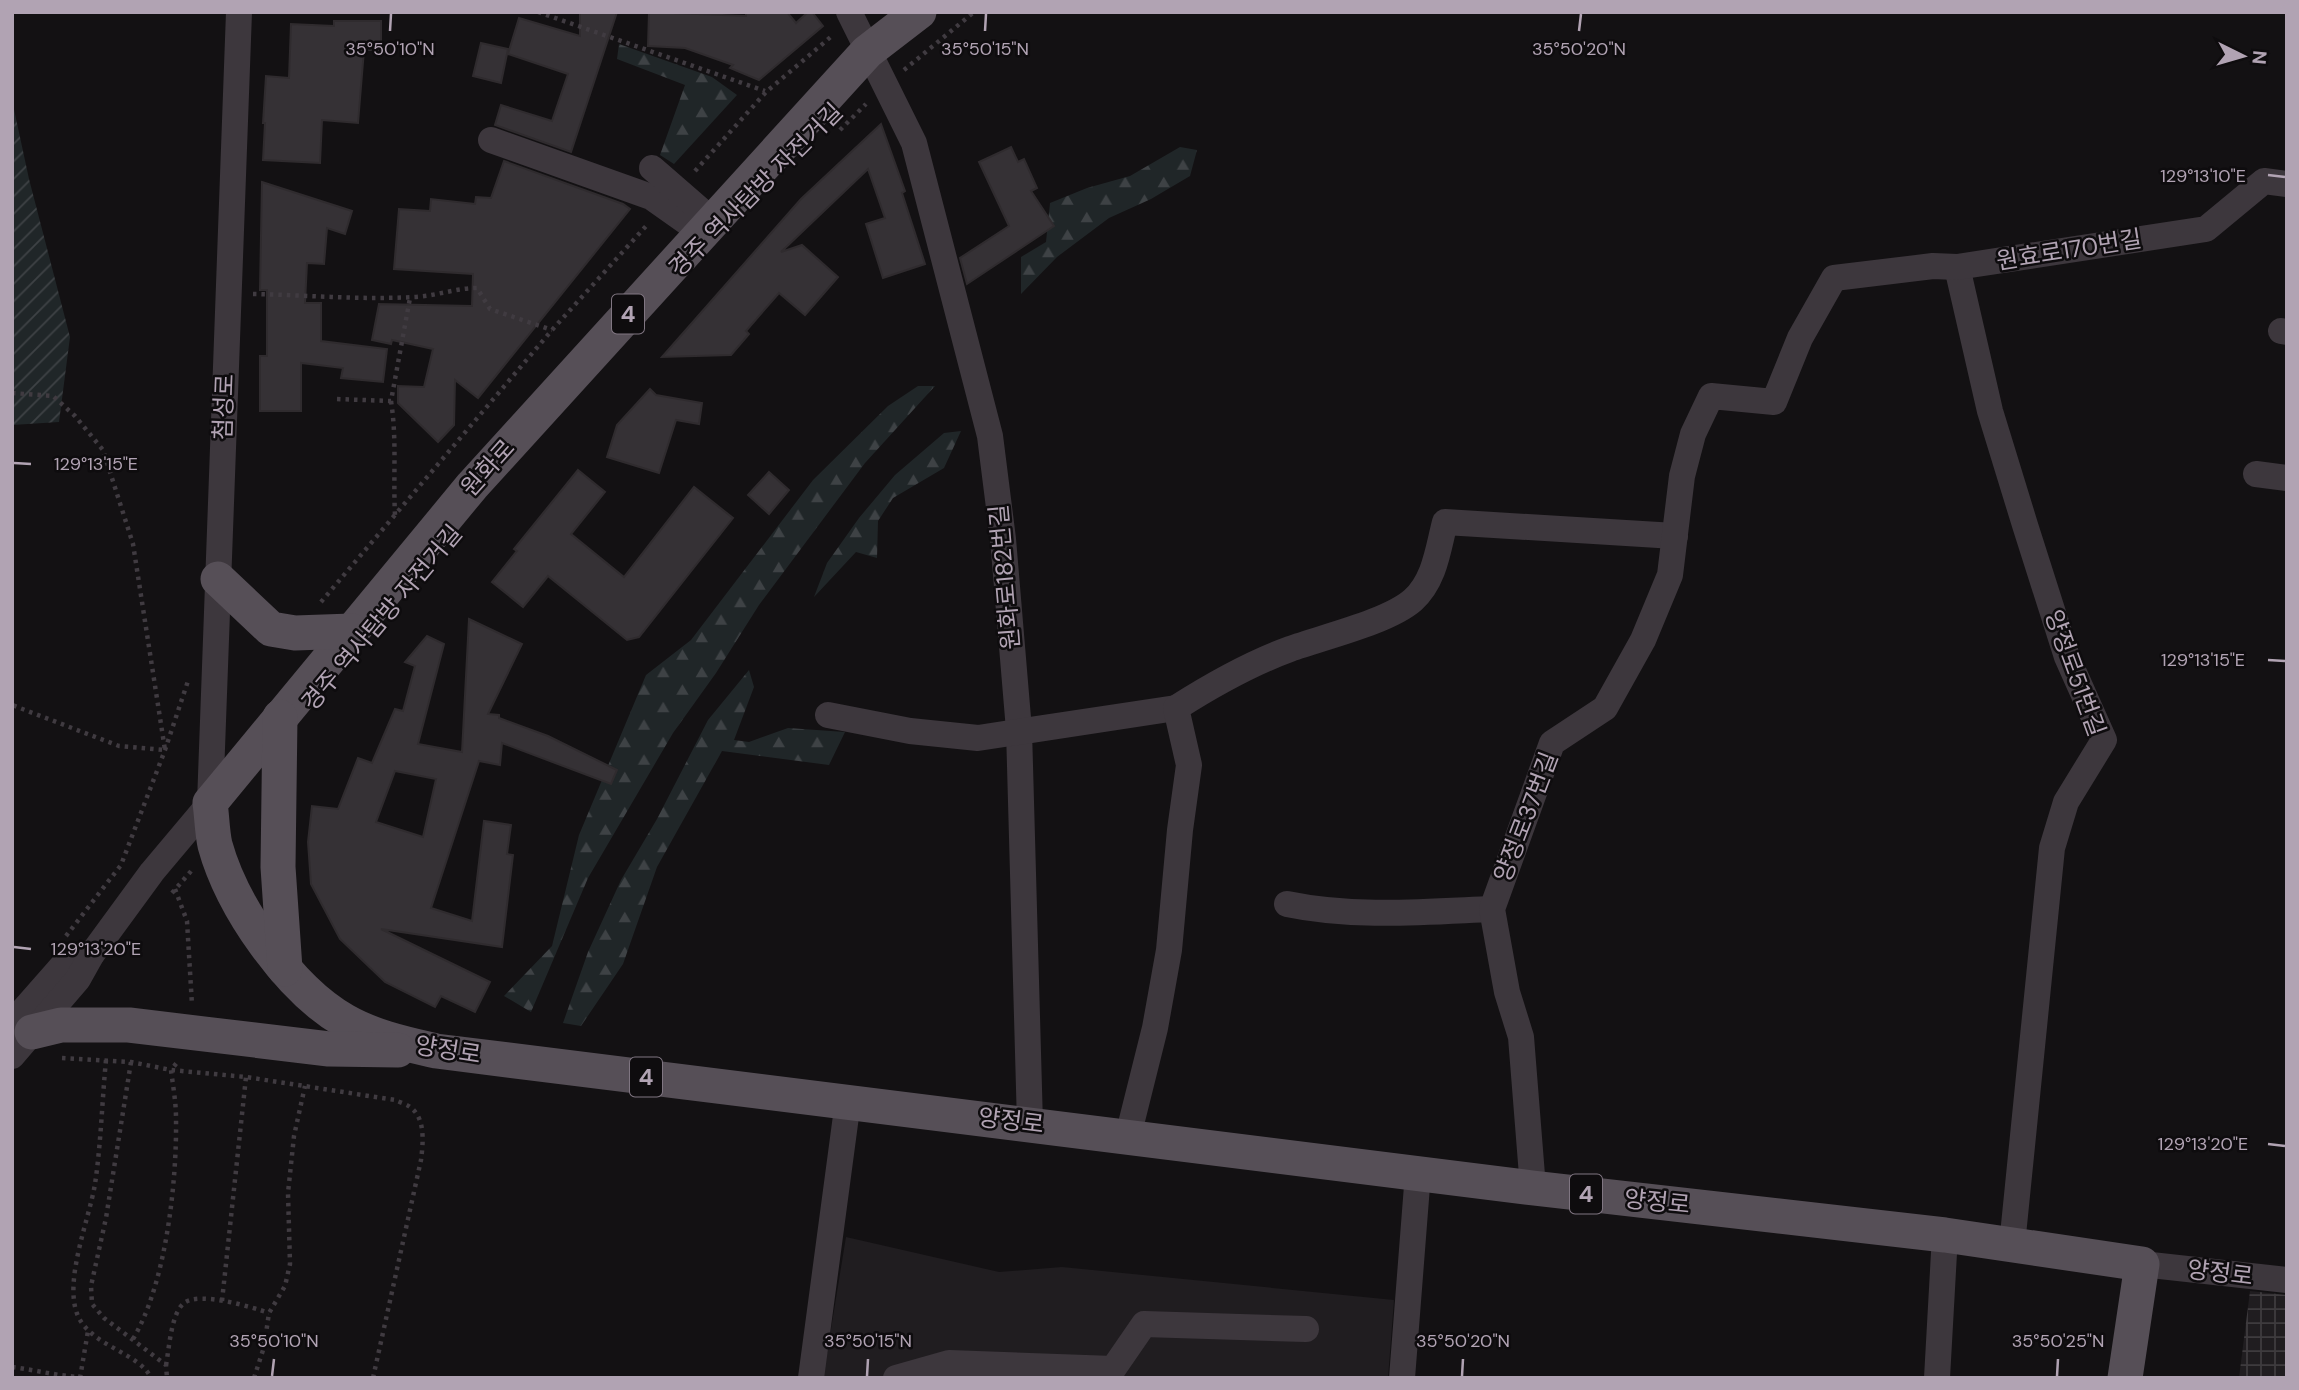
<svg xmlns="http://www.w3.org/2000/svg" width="2299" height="1390" font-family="'DM Sans','Noto Sans KR',sans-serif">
	<defs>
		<pattern id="industrial-grid" width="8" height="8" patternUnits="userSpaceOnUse" patternTransform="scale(1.75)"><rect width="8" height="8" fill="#201d20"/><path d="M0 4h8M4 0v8" fill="none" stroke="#3e3b3e"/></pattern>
		<pattern id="forest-firs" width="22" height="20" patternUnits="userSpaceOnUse" patternTransform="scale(1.75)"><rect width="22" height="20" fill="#202628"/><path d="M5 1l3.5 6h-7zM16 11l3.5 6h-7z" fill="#3e4245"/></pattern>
		<pattern id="garden-furrows" width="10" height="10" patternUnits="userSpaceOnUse" patternTransform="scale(1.75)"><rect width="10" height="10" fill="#202628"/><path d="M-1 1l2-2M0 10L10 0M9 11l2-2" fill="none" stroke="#3e4245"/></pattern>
	</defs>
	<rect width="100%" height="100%" fill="#131113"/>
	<path fill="#201d20" d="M846,1237l153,35 63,-5 332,33 -6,78h-565z"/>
	<path fill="url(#industrial-grid)" d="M2250,1291l37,4v83h-48z"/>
	<g fill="url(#forest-firs)">
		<path d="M619,44l93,33 25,18 -63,69 -14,-9 25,-70 -68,-26z"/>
		<path d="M1180,147l17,3 -7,26 -39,23 -42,19 -52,39 -36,37v-37l25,-15 4,-39 37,-15 43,-12z"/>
		<path d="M918,386h17l-70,77 -106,142 -43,68 -43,60 -85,145 -57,134 -27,-16 48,-50 27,-111 67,-160 45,-35 122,-160 75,-74z"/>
		<path d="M961,431l-17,37 -51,30 -15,23 -1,37 -21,-6 -42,45 13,-34 32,-45 36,-43 49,-42z"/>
		<path d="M749,670l5,17 -20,53 15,2 39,-14 57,4 -16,33 -107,-14 -65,116 -34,97 -42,62 -18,-3 25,-71 33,-72 36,-61 51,-99z"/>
	</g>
	<path fill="url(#garden-furrows)" d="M12,100l17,79 41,158 -11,85 -47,3z"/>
	<g fill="#353135" stroke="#2f2b2e" stroke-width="2" fill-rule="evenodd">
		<path d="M580,12h37l-46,140 -76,-27 6,-20 51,16 16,-47 -60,-20 11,-36 61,18z"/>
		<path d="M649,12l97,4v-4h41l9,11 12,-11h4l11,14 -64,54 -29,-12 3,-3 -48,-17 -37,-2z"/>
		<path d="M334,21h47v29h-17l-6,73 -36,-3 -2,43 -57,-3 2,-37h-2l3,-47 23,2 2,-54 43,2z"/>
		<path d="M481,43l27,6 -7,34 -28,-7z"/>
		<path d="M881,124l24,67 -3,2 23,71 -42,14 -17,-54 19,-6 -17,-49 -87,83 21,-7 36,32 -33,38 -26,-22 -33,38 3,3 -18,21 -69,2 139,-158z"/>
		<path d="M1011,147l7,15 6,-3 13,29 -6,3 23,35 -87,58 -7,-26 49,-32 -30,-64z"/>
		<path d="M504,161l119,43 7,5 -152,189 -23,-18 -1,45 -16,17 -40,-39v-17l26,1 9,-38 -41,-9 -1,4 -19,-4 7,-36 93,2 1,-32 -79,-5 5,-60 31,2 1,-12 44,5 1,-7 15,1z"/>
		<path d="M262,182l90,29 -7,23 -18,-6 -3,36 -17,-1 -2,40h16v38l66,8 -4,33 -42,-4 2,-10 -42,-5v48h-41v-55h7v-66h-7z"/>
		<path d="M650,389l6,6 46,8 -3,21 -23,-4 -17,53 -52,-16 10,-32z"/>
		<path d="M578,470l27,22 -34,42 53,43 70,-90 39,31 -94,119 -12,3 -79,-64 -25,31 -31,-25 25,-31 -3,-2z"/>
		<path d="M769,472l20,18 -20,24 -21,-19z"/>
		<path d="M469,619l53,25 -34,70 11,1v3l49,18 69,34 -6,14 -109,-41 -2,22 -21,-4 -48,147 41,13 12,-100 27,4 -4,29 6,1 -11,92 -121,-18 109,53 -15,30 -34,-16 -6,11 -50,-25 -45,-43 -29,-55 -3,-42 4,-36 26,3 20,-51 14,5 23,-54 8,2 12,-45 -10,-4 22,-26 17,8 -26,100 44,8zM395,771l41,8 -13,58 -47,-15z"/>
	</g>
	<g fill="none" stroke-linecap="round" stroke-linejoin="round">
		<g stroke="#403b41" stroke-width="4.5" stroke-dasharray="3.5 5" stroke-linecap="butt">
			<path d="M538,12l227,79"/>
			<path d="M904,70l70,-58"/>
			<path d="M840,130l26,-26"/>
			<path d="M695,171l71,-79 67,-57"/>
			<path d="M253,294c53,1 108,6 161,3 22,-1 42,-9 63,-9l13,21 62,21"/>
			<path d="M12,393l41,3 22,20 28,34 30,94 32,206 -46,-4 -107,-41"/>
			<path d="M337,399l54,2 19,-103"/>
			<path d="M391,401c6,38 2,75 4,114"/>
			<path d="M321,602l231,-272 95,-105"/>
			<path d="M175,889l12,32 5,84"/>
			<path d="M172,893l20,-23"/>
			<path d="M66,936l55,-71 44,-115 23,-69"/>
			<path d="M62,1058l69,4 40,8 75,7 149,23c4,2 11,4 15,7 16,11 13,37 11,53l-48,218"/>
			<path d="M106,1060c-4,41 -5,84 -11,124 -6,36 -32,98 -17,132 13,30 62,37 73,62"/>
			<path d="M131,1062l-25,156 -15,68 1,18 12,14 62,47 1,13"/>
			<path d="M222,1301l24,-224"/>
			<path d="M133,1339c33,-55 44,-157 43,-221 0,-16 -3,-32 -5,-48l8,-10"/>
			<path d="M166,1365c3,-15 5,-52 18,-62 15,-12 68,4 85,10"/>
			<path d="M12,1367c24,3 45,9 68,10"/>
			<path d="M80,1378l8,-47"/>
			<path d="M254,1378l10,-31 5,-34 16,-27 5,-22 -2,-71 6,-57 11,-50"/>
		</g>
		<g stroke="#3d373d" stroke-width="26">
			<path d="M849,12l65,131 76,293 13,103 16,191 11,394"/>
			<path d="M491,140l160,57 51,36"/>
			<path d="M652,168l61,53"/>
			<path d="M1957,267l33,144 35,114 42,132 37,83 -38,62 -14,46 -40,397"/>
			<path d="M2281,331l6,1"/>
			<path d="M2256,474l31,4"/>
			<path d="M828,715l82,16 68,7 198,-30"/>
			<path d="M1287,904c67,14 136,8 205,5"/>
			<path d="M12,1023l51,-58 29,-11"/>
			<path d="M12,1056l66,-77 14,-25 60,-82 58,-69 29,-791"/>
			<path d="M1128,1136l27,-108 14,-78 11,-120 9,-65 -13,-57c36,-23 73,-44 114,-59 33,-12 98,-27 123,-49 22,-20 25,-51 32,-78l230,14"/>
			<path d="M1533,1188l-12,-151 -14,-45 -15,-83 60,-166 53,-35 38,-68 27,-65 12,-99 11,-42 18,-38 63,6 26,-64 34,-60 99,-12 24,1 249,-38 58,-48 23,3"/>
			<path d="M2142,1264l145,16"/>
			<path d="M811,1378l37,-277"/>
			<path d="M896,1378l53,-15 164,6 31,-45 162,5"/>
			<path d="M1402,1378l16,-205"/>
			<path d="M1937,1378l8,-143"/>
		</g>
		<g stroke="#564f57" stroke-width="35">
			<path d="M919,12l-52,40 -395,434 -262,317c2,13 2,29 5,42 17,62 74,144 130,176 28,16 61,23 91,30l1097,137 412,47 197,29 -17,114"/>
			<path d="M218,579l53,50 24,4 57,-2"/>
			<path d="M280,717l-2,150 7,102"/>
			<path d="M32,1032l29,-7h68l200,24 69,1"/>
		</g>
	</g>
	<path fill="none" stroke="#b1a3b3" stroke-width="2.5" d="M390,31l1,-17M985,31l1,-17M1579,31l2,-17M2268,175l17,2M14,463l17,1M2268,660l17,1M14,947l17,2M2268,1144l17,2M272,1376l2,-17M867,1376l1,-17M1462,1376l1,-17M2057,1376l1,-17"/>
	<g text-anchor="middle" stroke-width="5" stroke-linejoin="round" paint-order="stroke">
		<g fill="#0e0c0e" stroke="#807682" stroke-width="2">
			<rect x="612" y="294.5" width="32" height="39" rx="5"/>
			<rect x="630" y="1057.5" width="32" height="39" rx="5"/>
			<rect x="1570" y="1174.5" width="32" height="39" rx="5"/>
		</g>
		<g font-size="23" font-weight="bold" fill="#b1a3b3">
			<text x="628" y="322">4</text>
			<text x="646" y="1085">4</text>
			<text x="1586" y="1202">4</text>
		</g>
		<g font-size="24" fill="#b1a3b3" stroke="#0e0c0e">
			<text transform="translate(756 190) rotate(-45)" y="8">경주 역사탐방 자전거길</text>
			<text transform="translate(2069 250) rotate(-9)" y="8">원효로170번길</text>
			<text transform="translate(224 407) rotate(-88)" y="8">첨성로</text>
			<text transform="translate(488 468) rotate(-48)" y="8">원화로</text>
			<text transform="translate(1005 577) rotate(-95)" y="8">원화로182번길</text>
			<text transform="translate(382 618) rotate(-50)" y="8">경주 역사탐방 자전거길</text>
			<text transform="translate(2075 673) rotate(70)" y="8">양정로51번길</text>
			<text transform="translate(1526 817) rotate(-69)" y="8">양정로37번길</text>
			<text transform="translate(448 1050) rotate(9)" y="8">양정로</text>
			<text transform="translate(1011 1121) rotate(7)" y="8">양정로</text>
			<text transform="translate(1657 1202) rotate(6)" y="8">양정로</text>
			<text transform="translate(2220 1273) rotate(7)" y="8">양정로</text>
		</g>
	</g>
	<g font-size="18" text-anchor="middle" fill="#b1a3b3" stroke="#0e0c0e" stroke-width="5" stroke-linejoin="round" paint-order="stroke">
		<text x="390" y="55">35°50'10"N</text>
		<text x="985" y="55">35°50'15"N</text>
		<text x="1579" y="55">35°50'20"N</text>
		<text x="2203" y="182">129°13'10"E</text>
		<text x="96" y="470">129°13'15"E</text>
		<text x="2203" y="666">129°13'15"E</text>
		<text x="96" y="955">129°13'20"E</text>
		<text x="2203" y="1150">129°13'20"E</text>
		<text x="274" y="1347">35°50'10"N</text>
		<text x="868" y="1347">35°50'15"N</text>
		<text x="1463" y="1347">35°50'20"N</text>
		<text x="2058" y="1347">35°50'25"N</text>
	</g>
	<rect width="2299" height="1390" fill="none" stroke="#b1a3b3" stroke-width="28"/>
	<g transform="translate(2243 56) rotate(95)" stroke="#0e0c0e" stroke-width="5" paint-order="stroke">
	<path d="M0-5L12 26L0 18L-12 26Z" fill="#b1a3b3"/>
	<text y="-10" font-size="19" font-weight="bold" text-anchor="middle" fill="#b1a3b3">N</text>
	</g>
</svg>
